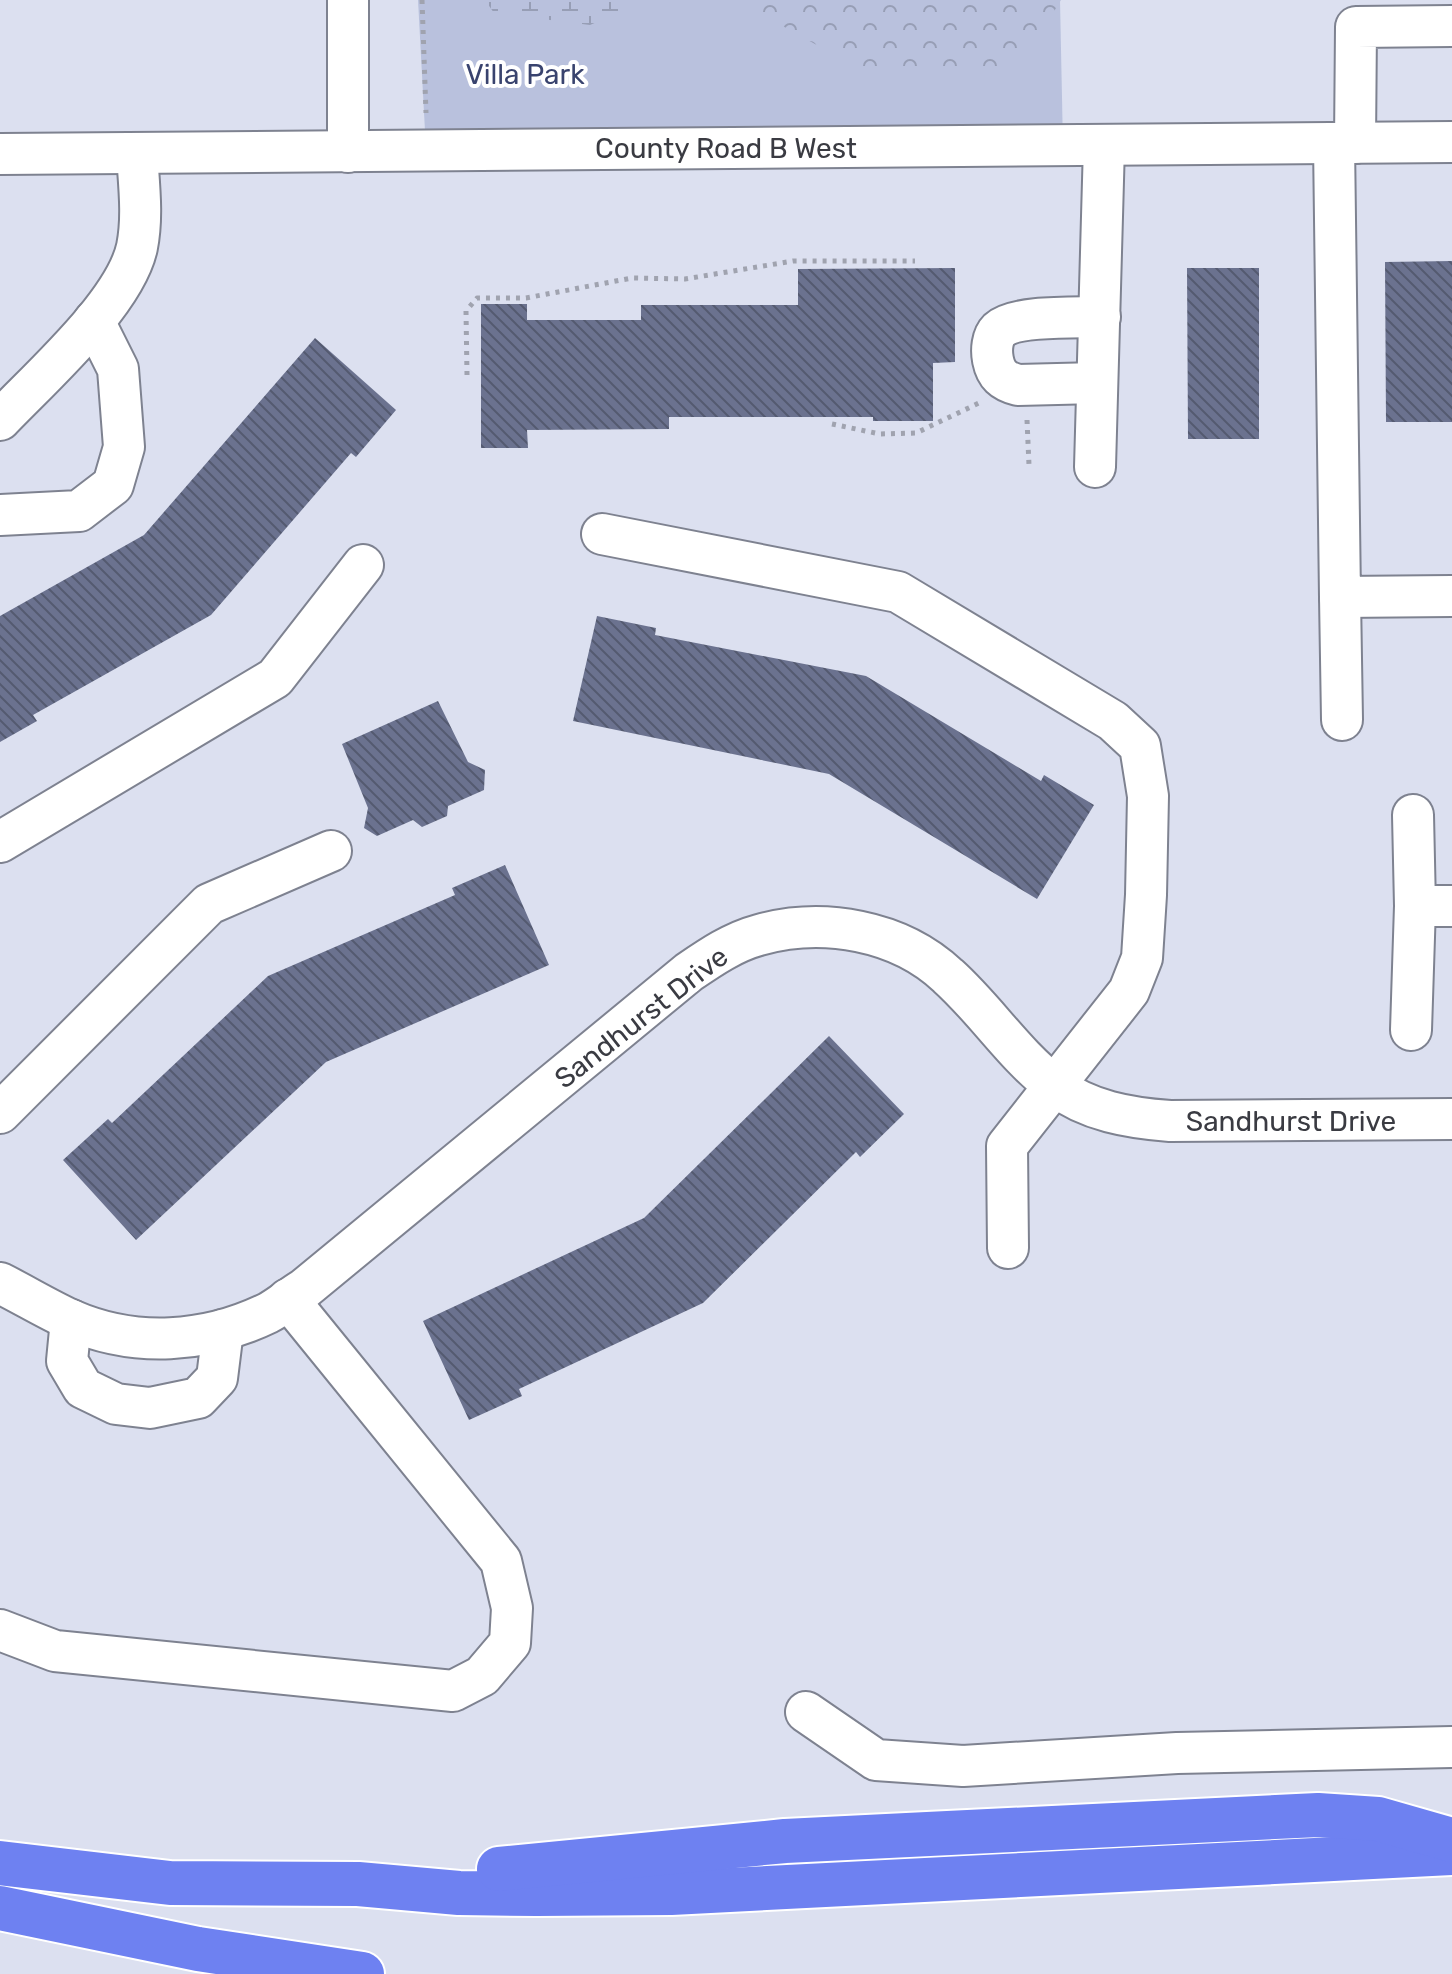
<svg xmlns="http://www.w3.org/2000/svg" width="1452" height="1974" font-family="Rubik,sans-serif">
	<defs>
		<pattern id="forest-crowns" width="20" height="18" patternUnits="userSpaceOnUse" patternTransform="scale(2)"><rect width="20" height="18" fill="#b9c1dd"/><path d="M2 6a3 3 0 1 1 6 0M12 15a3 3 0 1 1 6 0" fill="none" stroke="#979eb5"/></pattern>
		<pattern id="wetland-marsh" width="20" height="14" patternUnits="userSpaceOnUse" patternTransform="scale(2)"><rect width="20" height="14" fill="#b9c1dd"/><path d="M1 5h8M5 5V1M11 12h8M15 12V8" fill="none" stroke="#979eb5"/></pattern>
		<pattern id="building-back-hatch" width="6" height="6" patternUnits="userSpaceOnUse" patternTransform="scale(2)"><rect width="6" height="6" fill="#6b728f"/><path d="M-1 5l2 2M0 0l6 6M5-1l2 2" fill="none" stroke="#545a70"/></pattern>
	</defs>
	<rect width="100%" height="100%" fill="#dce0f0"/>
	<path fill="#b9c1dd" d="M418,0h642l3,146 -637,4z"/>
	<path fill="url(#forest-crowns)" d="M736,0h325l-45,73 -158,-5z"/>
	<path fill="url(#wetland-marsh)" d="M485,0h162l-57,25 -96,-12z"/>
	<g fill="url(#building-back-hatch)">
		<path d="M1452,261v161h-66l-1,-160z"/>
		<path d="M955,268v94l-22,1v58h-60v-4h-204v12l-142,1 1,18h-47v-144h46v16h114v-15h157v-36z"/>
		<path d="M1187,268h72v171h-71z"/>
		<path d="M315,338l81,72 -40,47 -5,-4 -140,162 -178,100 4,6 -37,21v-126l144,-81z"/>
		<path d="M597,616l59,12 -1,7 211,41 175,105 3,-6 50,30 -57,94 -208,-125 -256,-53z"/>
		<path d="M438,701l30,61 17,8 -1,20 -36,16 -1,10 -25,11 -9,-7 -36,16 -13,-8 4,-20 -26,-64z"/>
		<path d="M505,865l44,100 -223,97 -190,178 -73,-80 45,-41 4,4 156,-147 187,-81 -3,-7z"/>
		<path d="M829,1036l75,78 -44,43 -4,-5 -153,151 -184,86 3,7 -53,24 -46,-99 221,-103z"/>
	</g>
	<g fill="none" stroke-linecap="round" stroke-linejoin="round">
		<g stroke="#7e8290" stroke-width="44">
			<g id="minor">
				<path d="M348,0v152"/>
				<path d="M1334,143l6,454 112,-1"/>
				<path d="M1355,143l1,-116 96,-1"/>
				<path d="M0,154l1452,-12"/>
				<path d="M1097,383l-79,2c-15,-4 -22,-10 -25,-25 -2,-10 -1,-23 6,-30 16,-15 78,-12 101,-13"/>
				<path d="M0,420c41,-43 125,-117 137,-173 6,-30 2,-62 0,-93"/>
				<path d="M1095,467l9,-322"/>
				<path d="M0,515l79,-4 34,-26 11,-38 -6,-78 -24,-48"/>
				<path d="M602,534l296,58 215,129 27,25 8,50 -2,99 -4,63 -13,33 -122,155 1,102"/>
				<path d="M1340,597l2,123"/>
				<path d="M0,842l275,-164 88,-113"/>
				<path d="M1415,906h37"/>
				<path d="M1411,1030l4,-124 -2,-91"/>
				<path d="M0,1113l209,-209 122,-53"/>
				<path d="M0,1283c24,12 47,26 71,37 64,28 135,23 197,-7 13,-7 24,-17 36,-24l385,-317c22,-15 44,-30 70,-37 64,-18 140,-5 189,41 38,34 66,79 107,110 33,25 74,32 115,35l282,-2"/>
				<path d="M71,1320l-4,41 16,27 33,16 34,4 48,-10 19,-20 6,-48"/>
				<path d="M0,1630l55,21 398,40 29,-15 28,-33 2,-35 -11,-47 -213,-262"/>
				<path d="M806,1712l70,48 87,6 214,-13 275,-6"/>
			</g>
		</g>
		<g stroke="#fff" stroke-width="48">
			<g id="highway">
				<path d="M0,1863l170,20 188,1 101,9 78,1 134,-1 781,-40"/>
				<path d="M499,1869l286,-28 533,-26 60,4 74,21"/>
				<path d="M0,1908l198,41 164,25"/>
			</g>
		</g>
		<g stroke="#a0a3af" stroke-width="5" stroke-dasharray="4 6" stroke-linecap="butt">
			<path d="M422,0l4,113"/>
			<path d="M467,375l-1,-64 11,-13h49l106,-20 53,1 108,-18h122"/>
			<path d="M1027,420l2,45"/>
			<path d="M832,424l48,10 36,-1 63,-30"/>
		</g>
		<use href="#minor" stroke="#fff" stroke-width="40"/>
		<use href="#highway" stroke="#6e81f1" stroke-width="44"/>
	</g>
	<g text-anchor="middle" stroke-width="8" stroke-linejoin="round" paint-order="stroke">
		<g font-size="28" fill="#39436e" stroke="#fff">
			<text x="525" y="84">Villa Park</text>
		</g>
		<g font-size="28" fill="#3a3b42" stroke="#fff">
			<text x="726" y="158">County Road B West</text>
			<text transform="translate(641 1017) rotate(-38)" y="10">Sandhurst Drive</text>
			<text x="1291" y="1131">Sandhurst Drive</text>
		</g>
	</g>
</svg>
